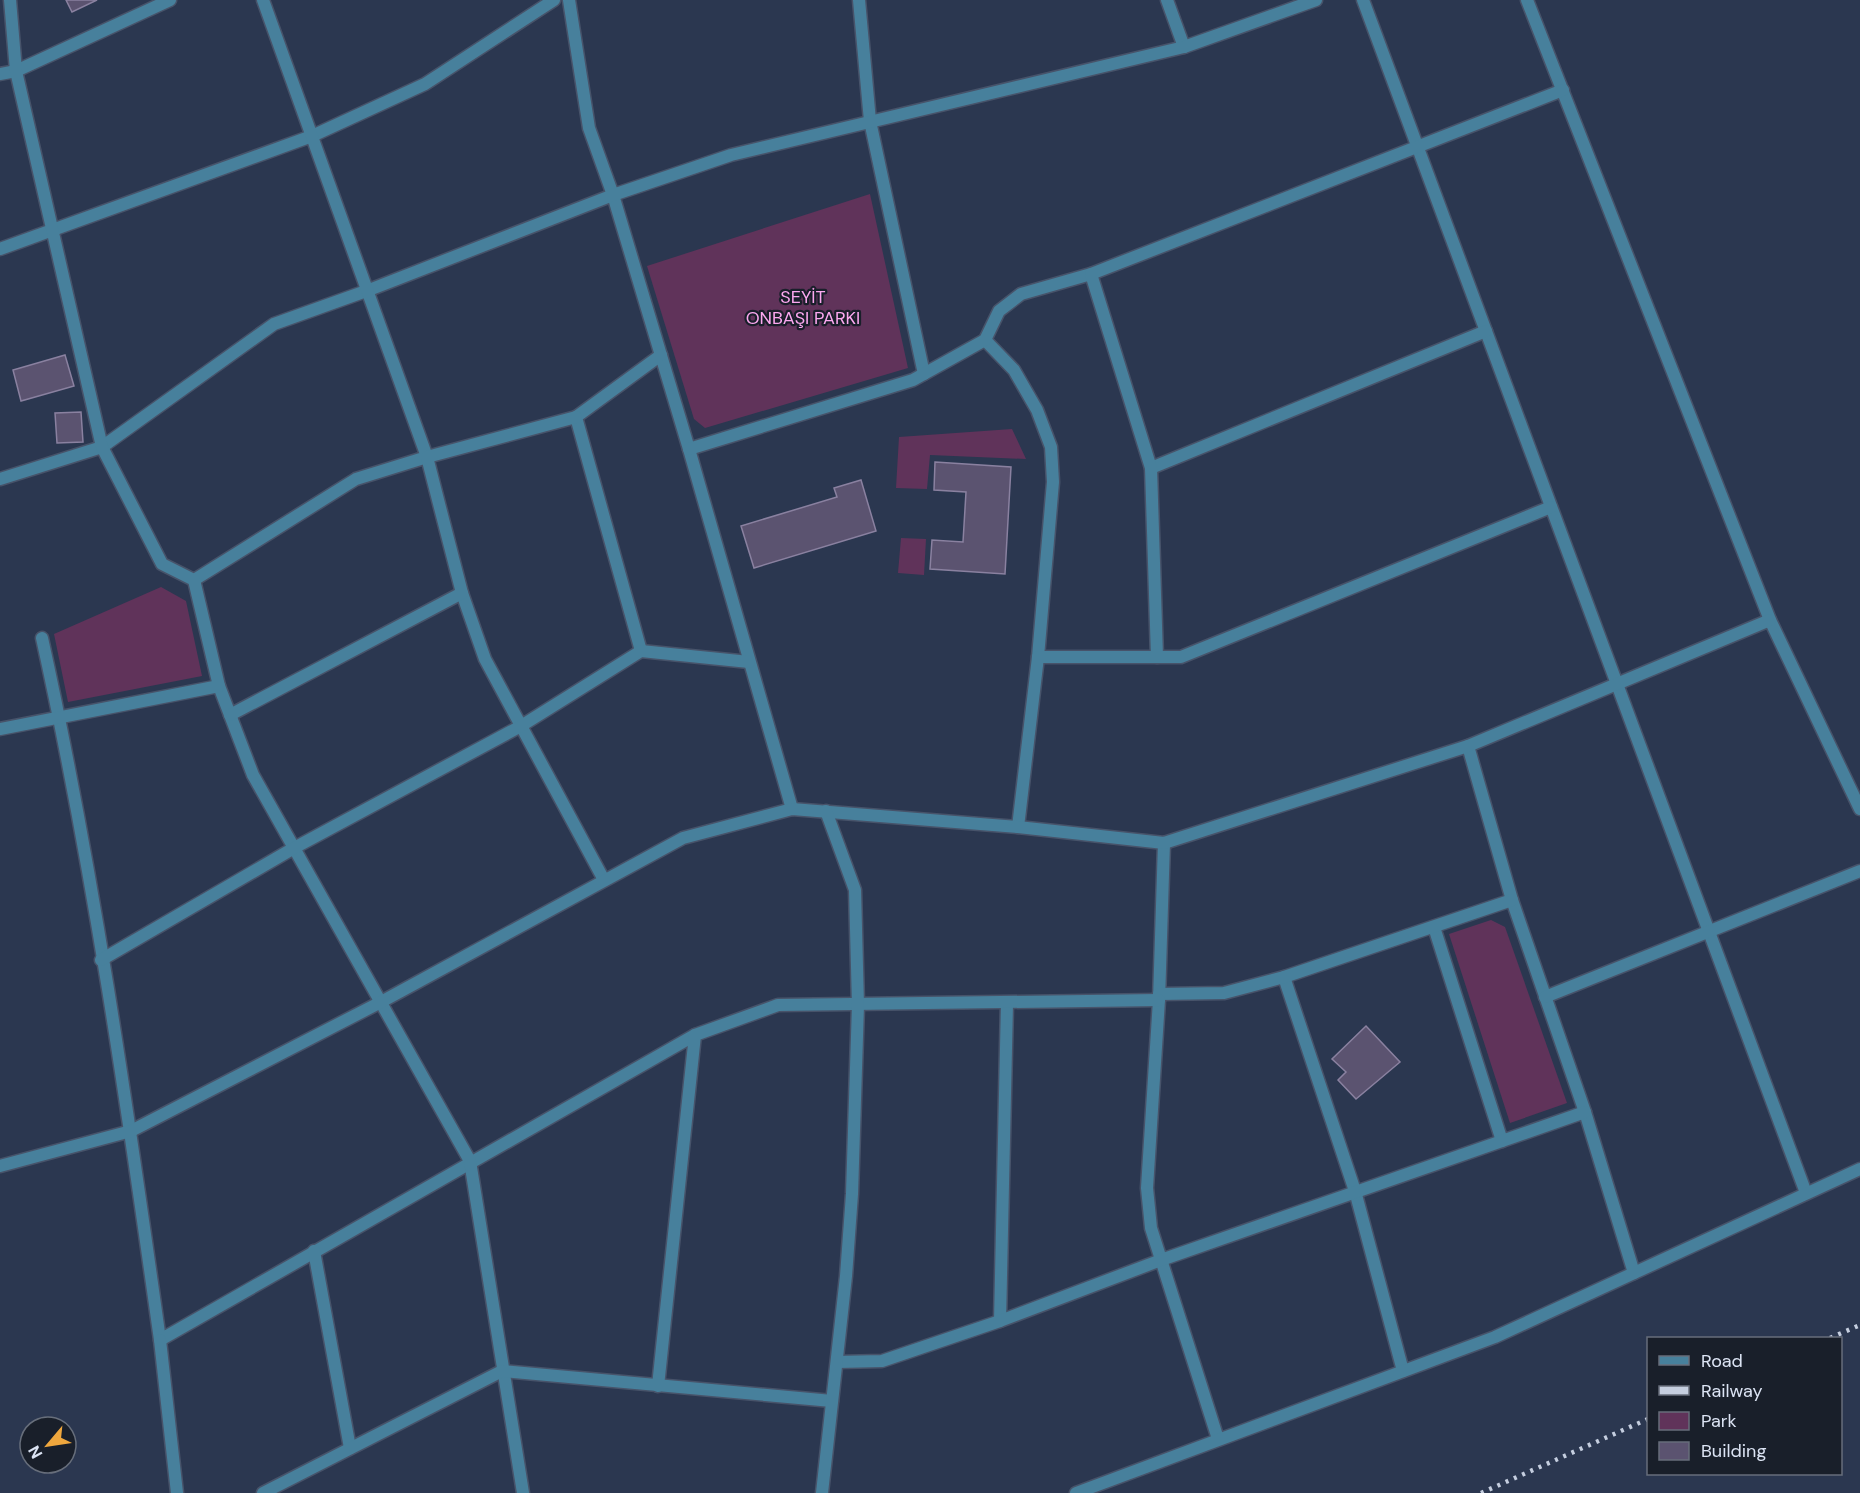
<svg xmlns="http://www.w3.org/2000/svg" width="1860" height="1493" font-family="'DM Sans',sans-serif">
	<rect width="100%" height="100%" fill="#2b3750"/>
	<g fill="#60335a">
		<path d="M870,194l38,174 -203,60 -11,-9 -47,-153z"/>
		<path d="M1012,429l14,30 -96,-4 -3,34 -31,-1 3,-51z"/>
		<path d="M901,538l25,1 -2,36 -26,-2z"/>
		<path d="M161,587l25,14 16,75 -134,26 -14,-68z"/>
		<path d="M1491,920l14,7 62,176 -57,20 -61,-189z"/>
	</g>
	<g fill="#5b5370" stroke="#8a81a0" stroke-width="1.5">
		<path d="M66,0h31l-25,12z"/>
		<path d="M65,355l9,31 -53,15 -8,-31z"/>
		<path d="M81,412l2,30 -26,1 -2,-30z"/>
		<path d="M935,462l76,5 -6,107 -75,-5 2,-29 31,2 3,-50 -32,-2z"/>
		<path d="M861,480l15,51 -122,37 -13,-42 96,-29 -3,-9z"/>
		<path d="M1366,1026l34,36 -44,37 -18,-19 8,-8 -14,-13z"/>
	</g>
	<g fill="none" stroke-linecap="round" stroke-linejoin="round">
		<g stroke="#47536a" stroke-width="15">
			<g id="minor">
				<path d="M569,0l20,128 24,67 76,254 103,360"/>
				<path d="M859,0l11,121 54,253"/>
				<path d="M1167,0l17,47"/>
				<path d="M1363,0l443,1193"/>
				<path d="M1527,0l243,620 90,189"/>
				<path d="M0,74l16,-3 154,-71"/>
				<path d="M0,249l312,-113 113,-52 129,-84"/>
				<path d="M985,340l29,30 23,40 14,37 2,35 -15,175"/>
				<path d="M689,449l224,-69 72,-40 14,-29 22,-17 70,-20"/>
				<path d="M1151,468l335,-137"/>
				<path d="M0,479l102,-32 172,-123 95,-34 244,-95 118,-40 453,-108 132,-47"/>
				<path d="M194,580l162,-101 71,-22 -164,-457"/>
				<path d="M462,593l23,66 119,221"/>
				<path d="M42,638c51,231 85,467 118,702l535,-305"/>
				<path d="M641,651l-65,-234 85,-62"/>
				<path d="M1157,657l-6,-189 -60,-194 472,-184"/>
				<path d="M219,686l34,89 217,386 53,332"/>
				<path d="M230,715l232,-122 -35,-136 149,-40"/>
				<path d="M0,729l219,-43 -25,-106 -32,-16 -60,-117 -86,-376 -6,-71"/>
				<path d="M1468,746l44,154 73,212 49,161"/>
				<path d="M1018,827l20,-170h143l370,-150"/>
				<path d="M1164,843l-5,157 -12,188 4,40 67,211"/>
				<path d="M1434,927l68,214"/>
				<path d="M101,960l193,-112 227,-122 120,-75 108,11"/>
				<path d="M1284,977l71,214 48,180"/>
				<path d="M1159,994l65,-1 60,-16 228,-77"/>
				<path d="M1545,997l315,-126"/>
				<path d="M0,1166l131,-35 250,-129 302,-164 109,-29 226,18 146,16 304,-97 302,-126"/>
				<path d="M314,1251l36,197"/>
				<path d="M1000,1321l7,-318"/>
				<path d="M160,1340l17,153"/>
				<path d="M837,1362l45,-1 118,-40 161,-61 424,-148"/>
				<path d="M658,1386l37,-351 83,-30 381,-5"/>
				<path d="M263,1493l239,-122 330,30"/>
				<path d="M822,1493l24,-217 6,-82 6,-189 -3,-115 -29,-79"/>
			</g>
		</g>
		<g stroke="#47536a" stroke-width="15">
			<path id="tertiary" d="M1076,1493l419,-156 365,-168"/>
		</g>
		<use href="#minor" stroke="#47809c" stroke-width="12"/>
		<use href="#tertiary" stroke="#47809c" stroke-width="12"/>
		<g stroke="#c5cedf" stroke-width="4.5" stroke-dasharray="3 6" stroke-linecap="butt">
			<path d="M1830,1338l30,-13"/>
			<path d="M1481,1493l167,-74"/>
		</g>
	</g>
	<g text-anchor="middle" stroke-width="4.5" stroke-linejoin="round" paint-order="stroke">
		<g font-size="18" fill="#fca8f0" stroke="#191f2a">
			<text x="803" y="303">SEYİT<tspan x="803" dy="21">ONBAŞI PARKI</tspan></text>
		</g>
	</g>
	<rect x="1647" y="1337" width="195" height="138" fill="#191f2a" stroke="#676e7b" stroke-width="1.5"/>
	<rect x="1659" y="1356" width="30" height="9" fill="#47809c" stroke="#676e7b" stroke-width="1.5"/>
	<text x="1701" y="1367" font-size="18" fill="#dce4f4">Road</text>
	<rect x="1659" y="1386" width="30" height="9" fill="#c5cedf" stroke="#676e7b" stroke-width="1.5"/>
	<text x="1701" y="1397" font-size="18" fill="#dce4f4">Railway</text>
	<rect x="1659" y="1412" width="30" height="18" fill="#60335a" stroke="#676e7b" stroke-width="1.5"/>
	<text x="1701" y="1427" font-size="18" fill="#dce4f4">Park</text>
	<rect x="1659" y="1442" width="30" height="18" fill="#5b5370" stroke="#676e7b" stroke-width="1.5"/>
	<text x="1701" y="1457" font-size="18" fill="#dce4f4">Building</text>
	<g transform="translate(48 1445) rotate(241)"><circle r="28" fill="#191f2a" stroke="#676e7b" stroke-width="1.5"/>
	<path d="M0-4.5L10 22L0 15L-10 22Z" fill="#efa73e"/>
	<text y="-9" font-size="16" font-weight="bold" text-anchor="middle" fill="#dce4f4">N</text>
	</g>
</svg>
